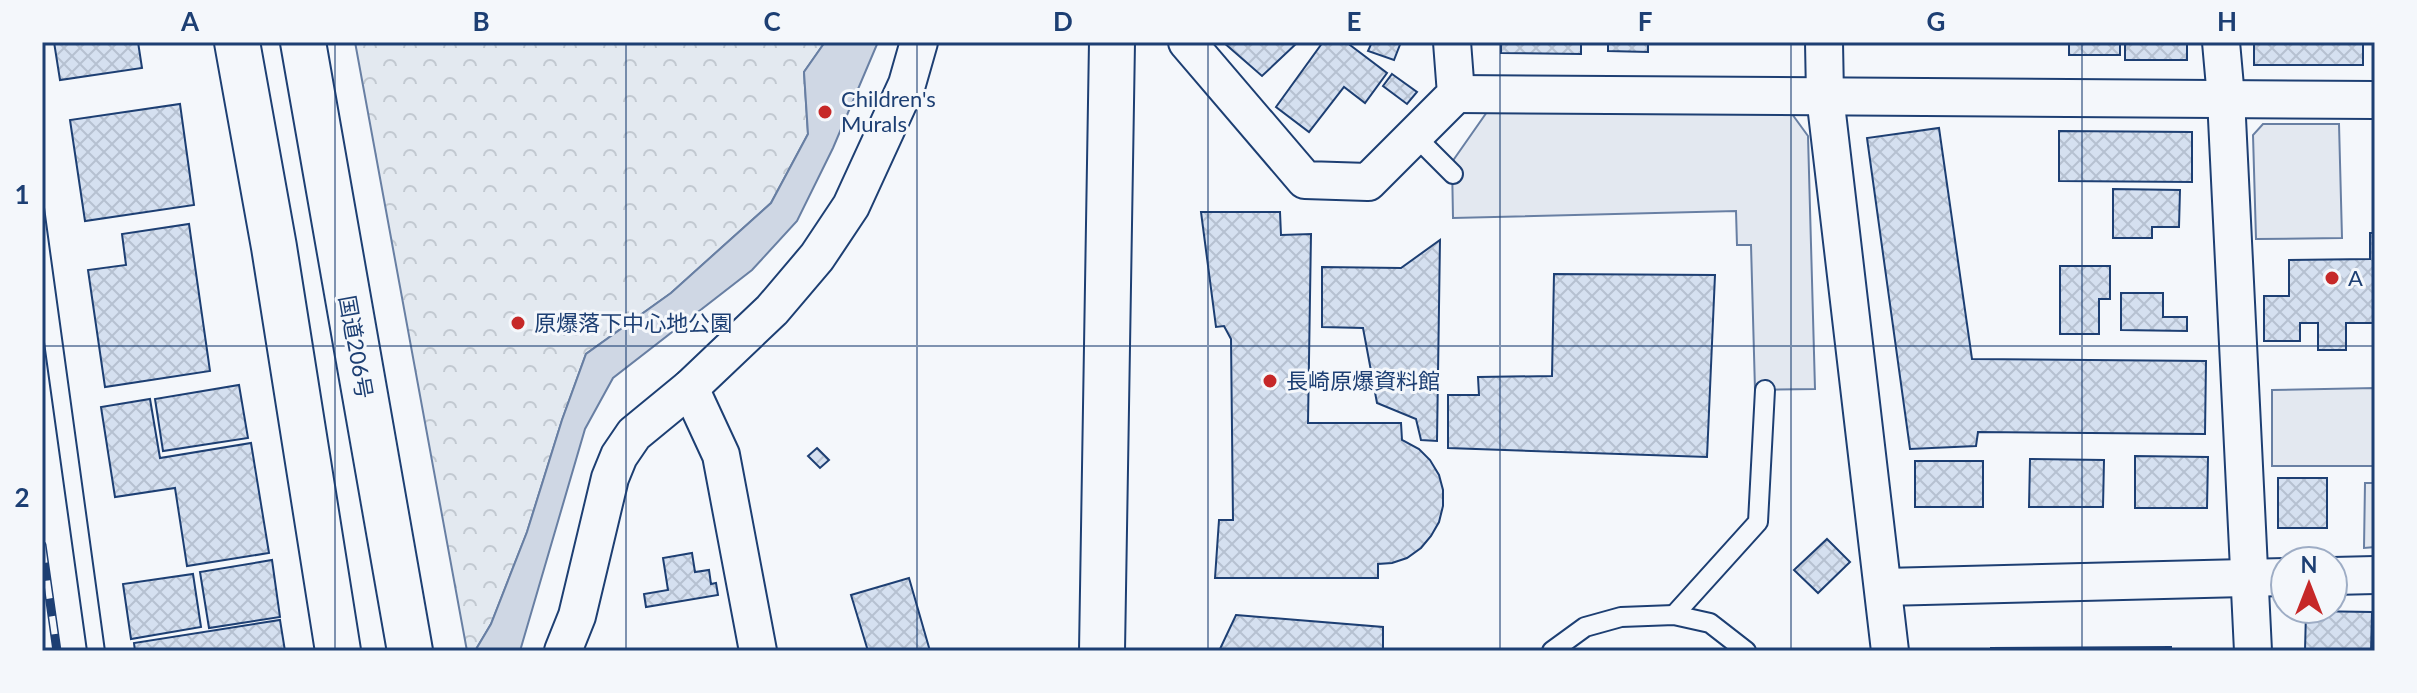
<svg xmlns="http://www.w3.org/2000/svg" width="2417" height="693" font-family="Lato,'Noto Sans JP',sans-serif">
	<defs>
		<pattern id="park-crowns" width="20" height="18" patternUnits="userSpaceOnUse" patternTransform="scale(2)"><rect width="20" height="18" fill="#e3e9f0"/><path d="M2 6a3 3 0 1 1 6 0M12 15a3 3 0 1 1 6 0" fill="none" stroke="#c2c9d1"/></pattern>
		<pattern id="building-cross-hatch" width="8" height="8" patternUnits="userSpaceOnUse" patternTransform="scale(2)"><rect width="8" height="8" fill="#d5e0f0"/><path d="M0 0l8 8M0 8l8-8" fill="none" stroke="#b6c1d1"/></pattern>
	</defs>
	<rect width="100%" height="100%" fill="#f4f7fb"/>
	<path fill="url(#park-crowns)" stroke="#687fa3" stroke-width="2" d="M355,42h470l-21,30 4,62 -37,69 -100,90 -85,61 -24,66 -35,112 -36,92 -16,27h-8z"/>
	<g fill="#e3e8f0" stroke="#687fa3" stroke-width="2">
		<path d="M1487,112l305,2 16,22 7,253 -60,1 -4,-145h-14l-1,-34 -283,7 -1,-56z"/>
		<path d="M2263,124h76l3,114 -86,1 -3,-104z"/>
		<path d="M2375,388v78h-103v-76z"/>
		<path d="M2365,483h10v64l-11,1z"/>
	</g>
	<path fill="#cfd7e4" stroke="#687fa3" stroke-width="2" d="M825,42h53l-45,106 -36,73 -45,49 -139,108 -28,51 -65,222h-45l16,-27 36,-92 35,-112 24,-66 85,-61 100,-90 37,-69 -4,-62z"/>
	<g fill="url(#building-cross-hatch)" stroke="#1d3f73" stroke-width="2">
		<path d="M54,42h84l4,26 -82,12z"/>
		<path d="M1223,42h75l-36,34z"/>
		<path d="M1323,42h23l41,31 -22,30 -21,-16 -35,45 -33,-25z"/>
		<path d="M1372,42h29l-7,18 -26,-9z"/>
		<path d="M1501,42h80v12l-80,-1z"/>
		<path d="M1608,42h40v10l-40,-1z"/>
		<rect x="2069" y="42" width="51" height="13"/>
		<rect x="2125" y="42" width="62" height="18"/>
		<rect x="2254" y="42" width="109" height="23"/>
		<path d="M1392,74l25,18 -10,12 -24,-18z"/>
		<path d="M180,104l14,101 -109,16 -15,-101z"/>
		<path d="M1939,128l33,231 234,2 -1,73 -227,-2 -2,14 -66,3 -43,-311z"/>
		<path d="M2059,131l133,1v50l-133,-1z"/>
		<path d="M2113,189l67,1 -1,37h-27v11h-39z"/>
		<path d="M1201,212h79l1,23 30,-1 -3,189h93l1,17 17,9 11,11 9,15 4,15v16l-4,16 -8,14 -10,12 -14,10 -15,5 -14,1v14h-163l4,-58h14l-2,-181 -7,-13 -8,1z"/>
		<path d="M189,224l21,147 -105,16 -17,-117 38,-5 -4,-31z"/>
		<path d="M2370,233h5v90h-29v27h-28v-27h-18v18h-36v-45h25v-36l81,-1z"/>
		<path d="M1440,240l-3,201 -16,-1 -5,-21 -39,-16 -14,-75 -41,-1v-60l79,1z"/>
		<path d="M2060,266h50v33h-11v35h-39z"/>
		<path d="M1554,274l161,1 -8,182 -259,-9v-53h31l-1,-18 74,-1z"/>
		<path d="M2121,293h42v24h24v14l-66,-1z"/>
		<path d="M239,385l9,53 -85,13 -8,-52z"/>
		<path d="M150,399l10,59 91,-15 18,110 -82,13 -12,-78 -60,9 -14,-90z"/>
		<path d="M817,448l12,12 -9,8 -12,-12z"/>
		<path d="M2135,456l73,1 -1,51h-72z"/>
		<path d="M2030,459l74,1 -1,47h-74z"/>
		<rect x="1915" y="461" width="68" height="46"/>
		<rect x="2278" y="478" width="49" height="50"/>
		<path d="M1827,539l23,23 -32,31 -24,-23z"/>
		<path d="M692,553l3,19 14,-2 2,14 5,-1 2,12 -72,12 -2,-13 24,-4 -5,-32z"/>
		<path d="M272,560l8,57 -71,11 -9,-56z"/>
		<path d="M193,574l8,53 -70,12 -8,-55z"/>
		<path d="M909,578l21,73h-62l-17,-56z"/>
		<path d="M2306,611l66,1 -1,39h-66z"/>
		<path d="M1236,615l147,12v24h-164z"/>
		<path d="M280,620l5,31h-150l-1,-8z"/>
		<path d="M2171,647v4h-180v-3z"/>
	</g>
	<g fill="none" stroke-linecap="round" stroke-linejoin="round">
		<g stroke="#1d3f73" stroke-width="22">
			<g id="lane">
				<path d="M1414,135l39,39"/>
				<path d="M1674,615l84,-93 7,-132"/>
				<path d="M1552,651l33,-24 36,-10 53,-2 36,8 36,28"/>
			</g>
		</g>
		<g stroke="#1d3f73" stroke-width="40">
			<g id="street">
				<path d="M1187,42l118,138 63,2 88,-88 -4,-52"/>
				<path d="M1824,42l1,54 65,555"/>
				<path d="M2221,42l5,56 27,553"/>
				<path d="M1456,94l919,6"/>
				<path d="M690,388l31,67 37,196"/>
				<path d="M2333,576l42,-1"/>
				<path d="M1884,587l401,-10"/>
				<path d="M563,651l14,-35 33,-138 9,-22 15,-22 56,-46 82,-78 45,-53 34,-51 56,-122 12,-42"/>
			</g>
		</g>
		<g stroke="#1d3f73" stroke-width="48">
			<path id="secondary" d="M1102,651l10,-609"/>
		</g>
		<g stroke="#1d3f73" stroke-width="48">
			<g id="highway">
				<path d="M237,42l37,205 64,404"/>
				<path d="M303,42l107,609"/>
			</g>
		</g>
		<use href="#lane" stroke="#f4f7fb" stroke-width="18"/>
		<use href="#street" stroke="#f4f7fb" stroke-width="36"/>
		<use href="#secondary" stroke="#f4f7fb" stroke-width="44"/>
		<use href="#highway" stroke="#f4f7fb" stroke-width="44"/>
		<g stroke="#1d3f73" stroke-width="2">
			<path d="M42,193l63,458"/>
			<path d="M42,328l45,323"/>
		</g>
		<g stroke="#1d3f73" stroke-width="9">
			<path id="rail" d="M42,545l15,106"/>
		</g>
		<use href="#rail" stroke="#f4f7fb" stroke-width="6" stroke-dasharray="18" stroke-linecap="butt"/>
	</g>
	<path fill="none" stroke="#1d3f73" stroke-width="2" stroke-opacity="0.55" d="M335,42v609M626,42v609M917,42v609M1208,42v609M1500,42v609M1791,42v609M2082,42v609M42,346h2333"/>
	<g fill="#c62828" stroke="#f4f7fb" stroke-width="3">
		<circle cx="825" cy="112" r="8"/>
		<circle cx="2332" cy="278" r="8"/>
		<circle cx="518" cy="323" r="8"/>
		<circle cx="1270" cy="381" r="8"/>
	</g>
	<g text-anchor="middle" stroke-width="6" stroke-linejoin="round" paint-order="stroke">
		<g font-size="22" fill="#1d3f73" stroke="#f4f7fb" text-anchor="start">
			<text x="841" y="107">Children's<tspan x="841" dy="25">Murals</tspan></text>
			<text x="2348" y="286">A</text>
			<text x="534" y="331">原爆落下中心地公園</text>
			<text x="1286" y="389">長崎原爆資料館</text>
		</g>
		<g font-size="22" fill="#1d3f73" stroke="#f4f7fb">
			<text transform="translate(356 347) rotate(80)" y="8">国道206号</text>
		</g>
	</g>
	<rect width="2417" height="693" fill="none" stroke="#f4f7fb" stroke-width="88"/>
	<g transform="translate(2309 585)"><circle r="38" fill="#f4f7fb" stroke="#9eadc5" stroke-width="2"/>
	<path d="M0-6L14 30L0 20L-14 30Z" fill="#c62828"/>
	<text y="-12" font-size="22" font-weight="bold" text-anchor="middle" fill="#1d3f73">N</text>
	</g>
	<rect x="44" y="44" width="2329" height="605" fill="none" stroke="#1d3f73" stroke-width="3"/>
	<g font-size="26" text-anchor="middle" font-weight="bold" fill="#1d3f73">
		<text x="190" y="31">A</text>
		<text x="481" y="31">B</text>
		<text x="772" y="31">C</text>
		<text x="1063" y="31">D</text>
		<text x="1354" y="31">E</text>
		<text x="1645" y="31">F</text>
		<text x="1936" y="31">G</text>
		<text x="2227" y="31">H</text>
		<text x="22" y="204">1</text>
		<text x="22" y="507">2</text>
	</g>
</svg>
